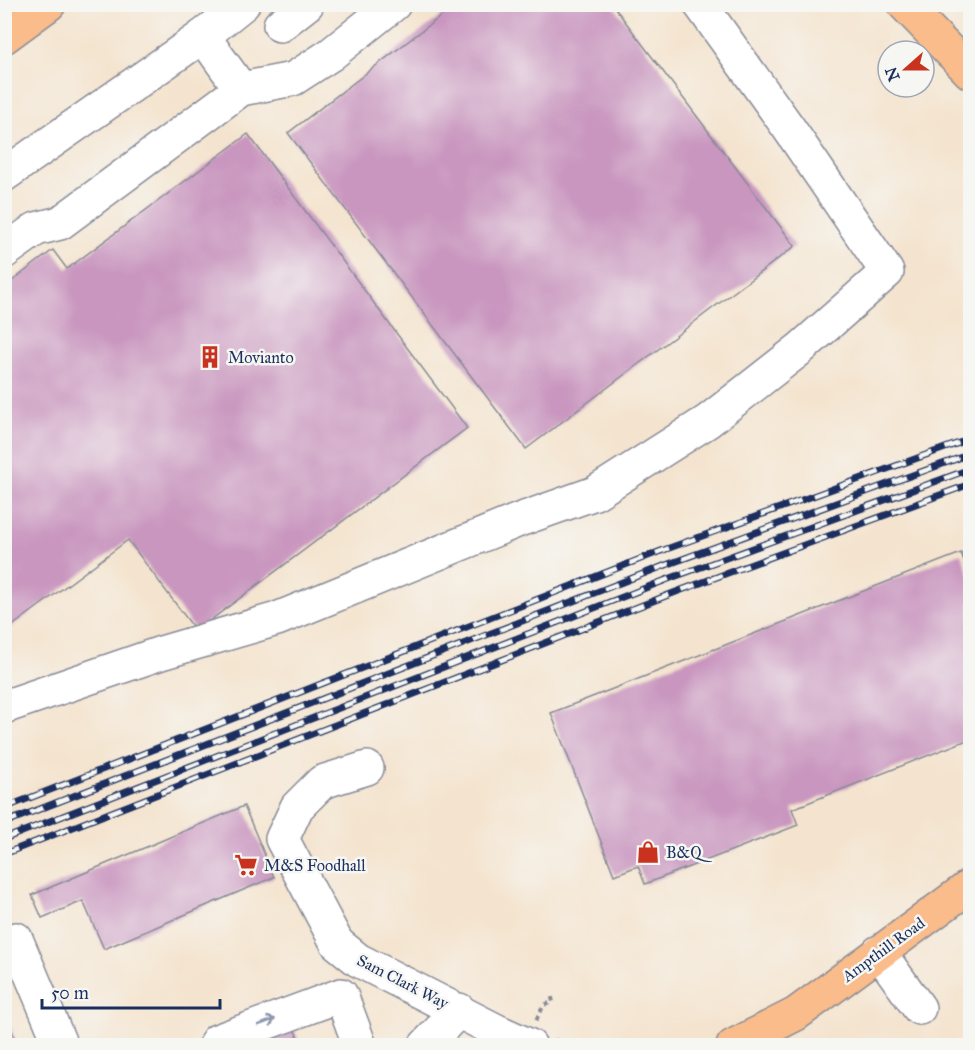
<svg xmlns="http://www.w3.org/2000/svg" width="975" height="1050" font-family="'IM FELL Great Primer',serif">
	<rect width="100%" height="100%" fill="#f6f6f2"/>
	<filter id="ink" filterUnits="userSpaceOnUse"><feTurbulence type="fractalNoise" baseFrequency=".0167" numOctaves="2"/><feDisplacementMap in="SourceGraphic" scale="12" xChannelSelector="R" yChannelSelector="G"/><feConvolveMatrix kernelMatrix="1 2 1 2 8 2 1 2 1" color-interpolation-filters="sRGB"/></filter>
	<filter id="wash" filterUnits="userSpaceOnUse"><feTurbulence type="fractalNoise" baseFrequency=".008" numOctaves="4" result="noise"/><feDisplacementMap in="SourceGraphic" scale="24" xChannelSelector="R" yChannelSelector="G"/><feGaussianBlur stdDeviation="1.35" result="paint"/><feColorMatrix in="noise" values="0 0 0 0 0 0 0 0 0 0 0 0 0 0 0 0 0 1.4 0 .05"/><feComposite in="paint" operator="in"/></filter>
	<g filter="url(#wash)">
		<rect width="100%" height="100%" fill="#f4e4cf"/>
		<g id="blocks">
			<g fill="#c996bf">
				<path d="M457,4h155l183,242 -269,203 -238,-316z"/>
				<path d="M248,134l219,294 -271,203 -68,-91 -124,92v-345l49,-37 14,19z"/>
				<path d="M961,553l9,24v162l-178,70 6,16 -153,59 -7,-18 -24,9 -63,-162z"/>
				<path d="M244,806l30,71 -170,72 -21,-48 -41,17 -10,-23z"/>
				<path d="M5,1014l13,32h-13z"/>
				<path d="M292,1023l9,23h-65z"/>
			</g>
		</g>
	</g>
	<g filter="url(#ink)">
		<use href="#blocks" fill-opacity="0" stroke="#888a96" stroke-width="1.5"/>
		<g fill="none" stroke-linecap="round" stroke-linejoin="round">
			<g stroke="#888a96" stroke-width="36">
				<g id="minor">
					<path d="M280,25l27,-21"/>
					<path d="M203,36l38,53"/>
					<path d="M4,175l199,-139 40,-32"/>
					<path d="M4,252l32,-23 24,-6 181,-134 52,-10 37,-24 64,-51"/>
					<path d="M4,707l157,-54 116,-34 242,-99 76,-27 113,-72 92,-72 87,-77 -99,-145 -88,-123"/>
					<path d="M367,768l-45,14 -25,25 -15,32 55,104 21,17 139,71 33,15"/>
					<path d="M4,944l12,-5 45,107"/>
					<path d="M879,952l40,56"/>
					<path d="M218,1046l-1,-5 124,-46 19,51"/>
					<path d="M425,1046l34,-36"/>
				</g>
			</g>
			<g stroke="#888a96" stroke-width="36">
				<g id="major">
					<path d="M4,37l45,-33"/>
					<path d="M733,1046l63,-32 174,-128"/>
				</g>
			</g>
			<g stroke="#888a96" stroke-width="36">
				<path id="highway" d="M904,4l66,68"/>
			</g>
			<g stroke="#888a96" stroke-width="4" stroke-dasharray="4.5 4.5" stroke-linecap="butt">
				<path d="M536,1020l8,-15 9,-3 -2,-8"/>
				<path d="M555,1040l17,6"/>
			</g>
			<use href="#minor" stroke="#fff" stroke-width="33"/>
			<use href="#major" stroke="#f9bc8a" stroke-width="33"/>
			<use href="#highway" stroke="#f9bc8a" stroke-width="33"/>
			<g stroke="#1b2f5e" stroke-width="7">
				<g id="rail">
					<path d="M4,808l657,-257 309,-112"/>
					<path d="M4,823l662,-258 304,-111"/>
					<path d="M4,839l667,-261 299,-109"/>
					<path d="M4,854l672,-262 294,-108"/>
				</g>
			</g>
			<use href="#rail" stroke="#f6f6f2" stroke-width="4.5" stroke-dasharray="14" stroke-linecap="butt"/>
		</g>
		<defs><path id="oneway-shaft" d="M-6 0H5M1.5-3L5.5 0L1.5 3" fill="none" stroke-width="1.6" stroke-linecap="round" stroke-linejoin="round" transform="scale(1.5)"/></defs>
		<use stroke="#8d97ae" href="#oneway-shaft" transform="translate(267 1022) rotate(-21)"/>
	</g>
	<defs>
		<g id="building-bare" transform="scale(1.8)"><path d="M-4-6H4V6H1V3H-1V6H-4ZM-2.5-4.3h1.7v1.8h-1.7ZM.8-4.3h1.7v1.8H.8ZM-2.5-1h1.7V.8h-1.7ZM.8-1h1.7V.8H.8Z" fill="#c8321e" stroke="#f6f6f2" stroke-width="2.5" paint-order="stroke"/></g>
		<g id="shop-bare" transform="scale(1.8)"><path d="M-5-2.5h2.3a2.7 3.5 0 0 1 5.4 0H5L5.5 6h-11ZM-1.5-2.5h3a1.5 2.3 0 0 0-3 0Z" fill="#c8321e" stroke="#f6f6f2" stroke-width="2.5" paint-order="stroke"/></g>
		<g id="supermarket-bare" transform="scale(1.8)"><path d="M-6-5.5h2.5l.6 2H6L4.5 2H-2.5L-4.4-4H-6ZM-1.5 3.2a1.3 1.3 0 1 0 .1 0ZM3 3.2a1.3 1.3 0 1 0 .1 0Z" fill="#c8321e" stroke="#f6f6f2" stroke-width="2.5" paint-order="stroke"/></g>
	</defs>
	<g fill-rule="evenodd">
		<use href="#building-bare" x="210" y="357"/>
		<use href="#shop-bare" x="648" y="852"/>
		<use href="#supermarket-bare" x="246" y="865"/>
	</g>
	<g text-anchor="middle" stroke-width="5" stroke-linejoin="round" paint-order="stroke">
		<g font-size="16" fill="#1b2f5e" stroke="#f6f6f2" text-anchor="start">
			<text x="228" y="363">Movianto</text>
			<text x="666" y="858">B&amp;Q</text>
			<text x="264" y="871">M&amp;S Foodhall</text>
		</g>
		<g font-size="16" fill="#1b2f5e" stroke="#f6f6f2">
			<text transform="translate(883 949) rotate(-36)" y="6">Ampthill Road</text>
			<text transform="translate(403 981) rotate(27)" y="6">Sam Clark Way</text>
		</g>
	</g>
	<rect width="975" height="1050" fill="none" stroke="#f6f6f2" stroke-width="24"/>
	<g transform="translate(906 69) rotate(249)"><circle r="28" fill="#f6f6f2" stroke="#9ea6b7" stroke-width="1.5"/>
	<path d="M0-4.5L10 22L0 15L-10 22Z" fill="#c8321e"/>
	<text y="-9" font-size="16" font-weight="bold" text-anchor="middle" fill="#1b2f5e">N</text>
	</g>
	<path d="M42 999v9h178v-9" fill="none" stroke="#1b2f5e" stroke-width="3"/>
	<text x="51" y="999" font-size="18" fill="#1b2f5e" stroke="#f6f6f2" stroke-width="4.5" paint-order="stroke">50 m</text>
</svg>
